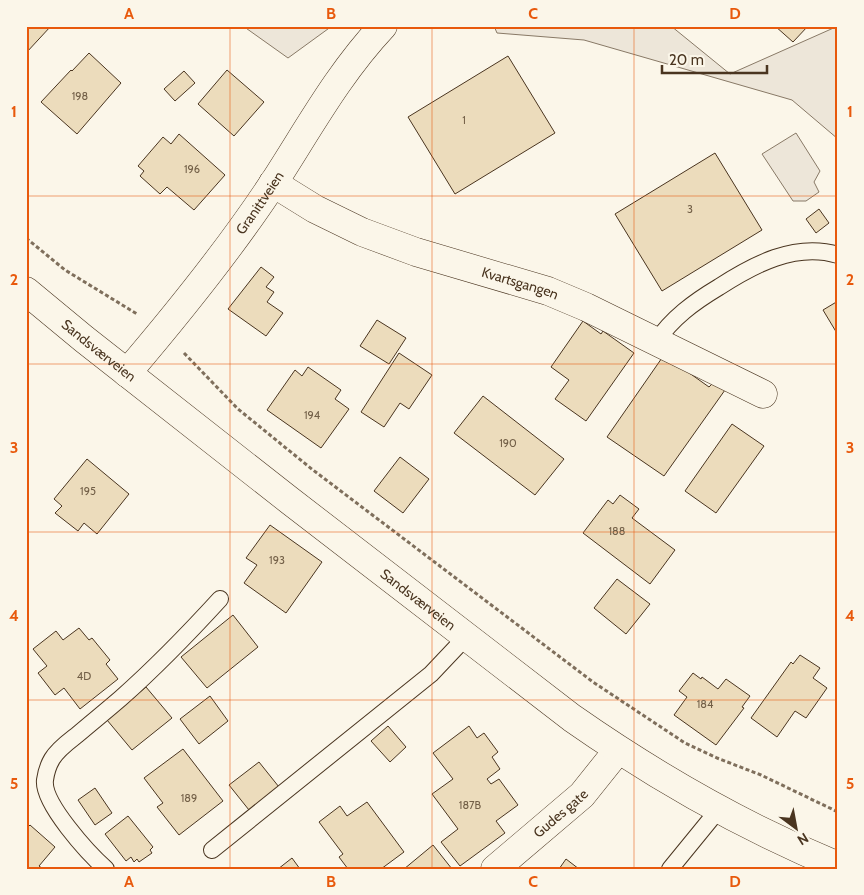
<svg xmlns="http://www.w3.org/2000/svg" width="864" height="895" font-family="Cabin,sans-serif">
	<rect width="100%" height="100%" fill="#fbf6e9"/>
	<g fill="#ede6d9" stroke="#887966">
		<path d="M243,26h89l-44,32z"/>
		<path d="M494,26h177l59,48 108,-48v113l-46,-39 -208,-60 -87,-7z"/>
		<path d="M796,133l24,38 -6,11 5,10 -13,9h-13l-31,-47z"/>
	</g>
	<g fill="#ecdcbc" stroke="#4a3520">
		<path d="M26,26h25l-25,27z"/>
		<path d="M775,26h33l-15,16z"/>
		<path d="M89,53l32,30 -44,51 -36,-32 30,-32 1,1z"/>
		<path d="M508,56l47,77 -100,61 -47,-77z"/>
		<path d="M227,70l37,32 -30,34 -36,-32z"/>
		<path d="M184,71l11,12 -20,18 -11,-12z"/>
		<path d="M179,134l46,41 -31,35 -27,-23 -7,7 -20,-18 4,-5 -6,-5 25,-29 8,7z"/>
		<path d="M715,153l47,77 -100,61 -47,-77z"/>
		<path d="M819,209l10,14 -13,10 -10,-14z"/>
		<path d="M261,267l13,10 -8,10 8,5 -7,10 16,11 -17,23 -38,-27z"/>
		<path d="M838,301v34l-15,-25z"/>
		<path d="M377,320l29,18 -17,26 -29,-18z"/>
		<path d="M583,321l18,13 2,-3 31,22 -48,68 -31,-22 14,-19 -18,-13z"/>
		<path d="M399,353l33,22 -23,34 -9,-6 -16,24 -23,-15z"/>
		<path d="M664,355l45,32 5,-5 11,8 -61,86 -57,-39z"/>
		<path d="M308,367l33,23 -6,9 14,10 -28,39 -54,-38 28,-40 7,6z"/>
		<path d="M483,396l81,63 -29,36 -81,-62z"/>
		<path d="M732,424l32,22 -48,67 -31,-22z"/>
		<path d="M400,457l29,22 -26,34 -29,-22z"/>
		<path d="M87,459l42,35 -32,40 -13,-11 -6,8 -23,-18 7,-7 -8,-7z"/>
		<path d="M620,495l19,14 -7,9 43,32 -25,34 -67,-51 25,-33 5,4z"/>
		<path d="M270,525l52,37 -36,51 -42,-30 13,-18 -11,-7z"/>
		<path d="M617,579l33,25 -24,30 -32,-26z"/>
		<path d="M233,615l25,32 -51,41 -26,-31z"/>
		<path d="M79,628l10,12 3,-2 18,22 -4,4 12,15 -38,30 -16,-21 -9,7 -17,-22 9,-7 -14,-17 23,-18 7,9z"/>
		<path d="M800,655l20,13 -7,10 14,10 -21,30 -11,-7 -18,26 -26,-19 40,-56 2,2z"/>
		<path d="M693,673l8,6 1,-2 16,12 8,-10 24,17 -8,11 2,1 -28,37 -42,-30 13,-18 -8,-6z"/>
		<path d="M146,687l26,31 -40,32 -25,-30z"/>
		<path d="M210,696l18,25 -29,23 -19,-25z"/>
		<path d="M388,726l18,21 -16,15 -19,-21z"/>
		<path d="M469,726l8,12 7,-5 14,19 -6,5 8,12 -13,10 4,5 8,-5 19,26 -22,16 9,12 -45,33 -19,-24 17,-13 -26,-35 21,-15 -20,-26z"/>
		<path d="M183,749l40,52 -44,34 -22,-28 6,-4 -19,-25z"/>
		<path d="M259,762l20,25 -30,23 -20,-25z"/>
		<path d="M95,788l17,25 -17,12 -17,-25z"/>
		<path d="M367,802l37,50 -23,17h-33l-9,-12 4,-3 -24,-32 21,-16 7,10z"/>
		<path d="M128,816l25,31 -3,3 2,3 -13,9 -2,-3 -3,3 -3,-5 -5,4 -21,-27z"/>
		<path d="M30,825l25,22 -16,19 4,3h-17v-40z"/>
		<path d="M433,845l19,24h-48z"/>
		<path d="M292,858l8,11h-22z"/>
		<path d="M566,859l13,10h-20z"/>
	</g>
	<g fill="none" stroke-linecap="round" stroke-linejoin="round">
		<g stroke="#4a3520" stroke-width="18">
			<g id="service">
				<path d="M656,342c16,-24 38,-40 63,-55 34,-22 76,-45 119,-32"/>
				<path d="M212,850l219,-176 35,-37"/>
				<path d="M106,869c-17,-15 -64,-66 -61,-89 1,-7 4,-16 7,-21 6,-10 16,-17 25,-24 14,-12 29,-24 44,-37 35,-31 67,-64 99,-99"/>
				<path d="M670,869l49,-60"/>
			</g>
		</g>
		<g stroke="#4a3520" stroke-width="29">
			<g id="minor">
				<path id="s1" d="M273,183l42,26 47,23 54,20 132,39 38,16 177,87"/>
				<path id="s2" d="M127,373c52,-61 103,-124 147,-191 35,-54 64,-108 109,-156"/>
				<path id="s3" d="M495,869l87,-74 36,-45"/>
			</g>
		</g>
		<g stroke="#4a3520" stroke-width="29">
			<g id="secondary">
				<path id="s4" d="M26,291l58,48 205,161 283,218c83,58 172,109 266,148"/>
			</g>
		</g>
		<g stroke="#7f6f5c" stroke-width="3" stroke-dasharray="4 2.5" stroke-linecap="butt">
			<path d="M26,238l39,32 72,44"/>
			<path d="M184,353l54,56 75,61 280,212 92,61 32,15 44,17 77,37"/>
		</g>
		<use href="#service" stroke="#fbf6e9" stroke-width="16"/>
		<use href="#minor" stroke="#fbf6e9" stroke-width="28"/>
		<use href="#secondary" stroke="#fbf6e9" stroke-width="28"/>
	</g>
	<path fill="none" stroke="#e8590c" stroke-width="1" stroke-opacity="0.55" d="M230,26v843M432,26v843M634,26v843M26,196h812M26,364h812M26,532h812M26,700h812"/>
	<g text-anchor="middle" stroke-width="4" stroke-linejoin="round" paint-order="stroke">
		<g font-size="11" fill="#725f47">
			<text x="80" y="100">198</text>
			<text x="464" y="124">1</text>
			<text x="192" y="173">196</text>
			<text x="690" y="213">3</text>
			<text x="312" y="419">194</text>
			<text x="508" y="447">190</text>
			<text x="88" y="495">195</text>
			<text x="617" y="535">188</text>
			<text x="277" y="564">193</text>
			<text x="84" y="680">4D</text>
			<text x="705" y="708">184</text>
			<text x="189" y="802">189</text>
			<text x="470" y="809">187B</text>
		</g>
		<g font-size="14" fill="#4a3520" stroke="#fbf6e9">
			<text dy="5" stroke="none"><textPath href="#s2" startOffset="216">Granittveien</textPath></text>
			<text dy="5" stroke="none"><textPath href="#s1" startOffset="268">Kvartsgangen</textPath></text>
			<text dy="5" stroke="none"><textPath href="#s4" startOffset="94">Sandsværveien</textPath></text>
			<text dy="5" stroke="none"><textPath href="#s4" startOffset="499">Sandsværveien</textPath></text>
			<text dy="5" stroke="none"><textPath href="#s3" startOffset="86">Gudes gate</textPath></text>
		</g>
	</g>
	<rect width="864" height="895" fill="none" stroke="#fbf6e9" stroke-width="55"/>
	<g transform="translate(796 828) rotate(148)" stroke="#fbf6e9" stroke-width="4" paint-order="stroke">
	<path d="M0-4L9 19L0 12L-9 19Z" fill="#4a3520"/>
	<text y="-8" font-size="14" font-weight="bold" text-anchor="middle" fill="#4a3520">N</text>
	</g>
	<path d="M662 65v8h105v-8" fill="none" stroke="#4a3520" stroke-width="2.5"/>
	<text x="669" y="65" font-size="15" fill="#4a3520" stroke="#fbf6e9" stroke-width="4" paint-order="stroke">20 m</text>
	<rect x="28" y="28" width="808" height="840" fill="none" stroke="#e8590c" stroke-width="2"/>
	<g font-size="16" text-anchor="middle" font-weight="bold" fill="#e8590c">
		<text x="129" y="19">A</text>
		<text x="331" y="19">B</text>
		<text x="533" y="19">C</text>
		<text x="735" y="19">D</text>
		<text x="14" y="117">1</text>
		<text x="850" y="117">1</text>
		<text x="14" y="285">2</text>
		<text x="850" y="285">2</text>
		<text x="14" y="453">3</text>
		<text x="850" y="453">3</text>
		<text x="14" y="621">4</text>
		<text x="850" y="621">4</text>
		<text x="14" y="789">5</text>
		<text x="850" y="789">5</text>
		<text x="129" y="887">A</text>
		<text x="331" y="887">B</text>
		<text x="533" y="887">C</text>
		<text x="735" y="887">D</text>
	</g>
</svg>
